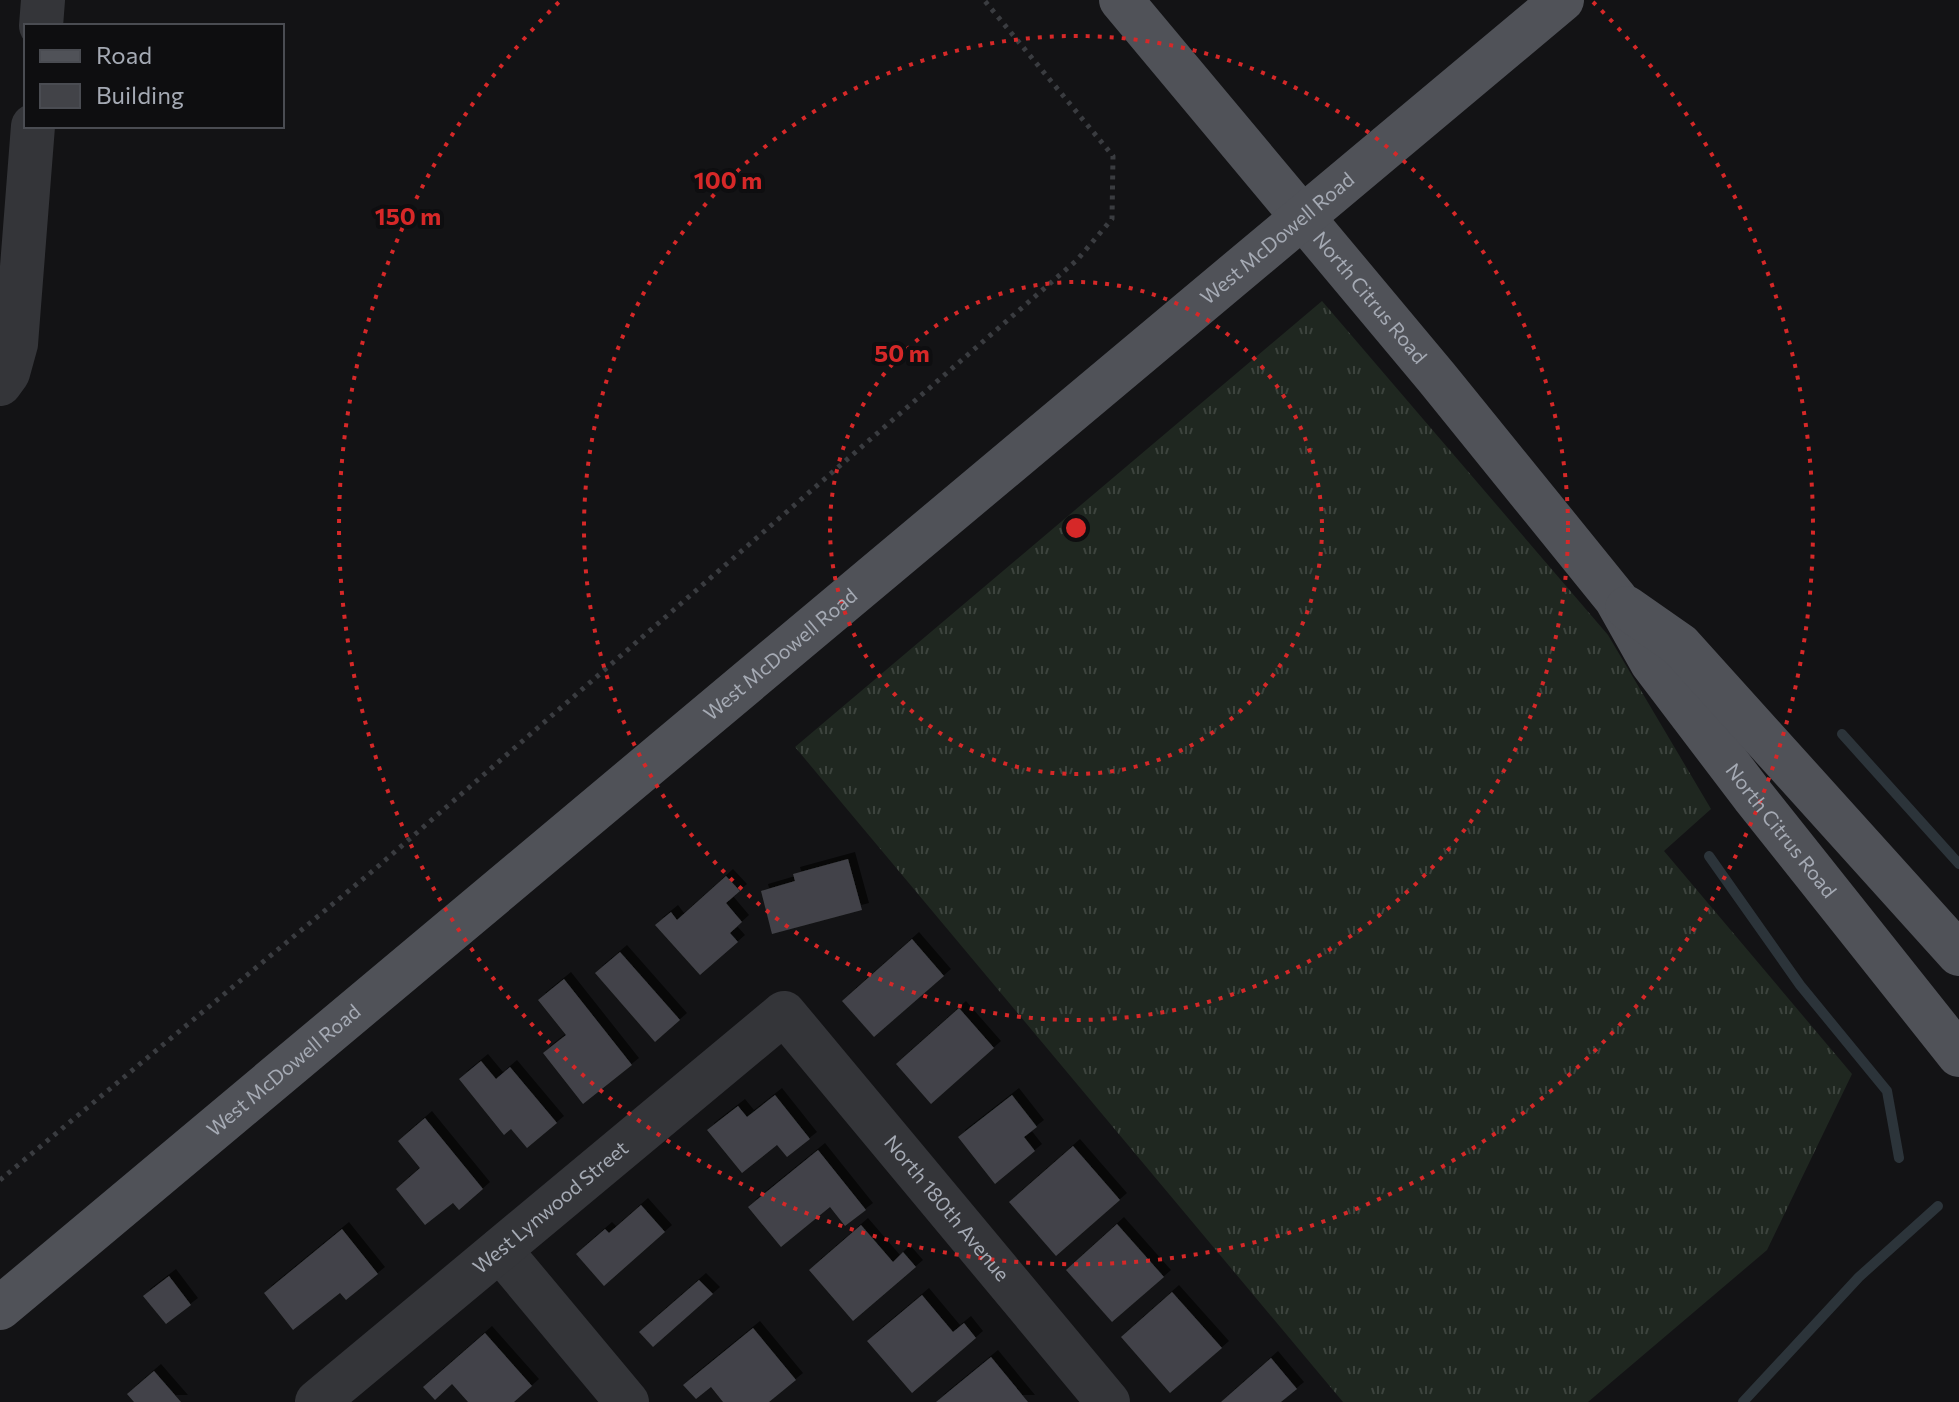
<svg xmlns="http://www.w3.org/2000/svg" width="1959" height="1402" font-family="Commissioner,sans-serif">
	<defs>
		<pattern id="grass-tufts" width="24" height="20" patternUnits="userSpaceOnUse" patternTransform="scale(2)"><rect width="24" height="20" fill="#1f2720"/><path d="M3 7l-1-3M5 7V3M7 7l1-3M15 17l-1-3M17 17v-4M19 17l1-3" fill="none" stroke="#3d443e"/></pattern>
		<filter id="shadow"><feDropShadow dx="7" dy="-7" stdDeviation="0" flood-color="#0009"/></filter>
	</defs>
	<rect width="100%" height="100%" fill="#131315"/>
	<path fill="url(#grass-tufts)" d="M1322,301l286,334 103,174 -47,42 188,223 -85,176 -179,152h-245l-548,-655z"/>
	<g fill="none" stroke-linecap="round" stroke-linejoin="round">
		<g stroke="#2c343a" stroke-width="10">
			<path d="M1842,734l117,130"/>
			<path d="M1709,856l91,129 87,106 12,67"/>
			<path d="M1743,1402l116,-125 79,-71"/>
		</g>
	</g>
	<g fill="#424348" filter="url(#shadow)">
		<path d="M848,859l14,51 -90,24 -11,-43 34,-10 -2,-7z"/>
		<path d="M726,876l14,15 -14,12 16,19 -12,11 8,9 -38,33 -45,-50 16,-13 6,8z"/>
		<path d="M912,939l32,37 -70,61 -32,-36z"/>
		<path d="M620,952l60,68 -25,22 -60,-69z"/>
		<path d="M564,979l68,86 -49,39 -40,-51 23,-18 -28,-35z"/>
		<path d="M959,1008l35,40 -63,56 -35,-40z"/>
		<path d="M481,1061l15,18 14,-12 47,56 -30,25 -16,-19 -7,6 -45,-56z"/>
		<path d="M775,1095l35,44 -23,18 -10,-12 -35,28 -35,-43 31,-24 9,11z"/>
		<path d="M1012,1095l25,32 -13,10 11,14 -40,33 -37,-47z"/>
		<path d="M425,1118l58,71 -24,21 -6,-7 -28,22 -29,-36 24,-21 -22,-27z"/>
		<path d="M1073,1146l47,54 -64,56 -47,-54z"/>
		<path d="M818,1150l48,60 -21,16 -15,-19 -49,40 -33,-40z"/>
		<path d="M641,1205l24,27 -61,54 -28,-32 29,-25 4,4z"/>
		<path d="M1117,1224l47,53 -52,45 -46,-52z"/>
		<path d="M861,1225l32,37 10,-10 13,15 -63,54 -44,-51z"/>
		<path d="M342,1229l36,45 -32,26 -6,-7 -47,37 -29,-37z"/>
		<path d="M169,1276l22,29 -25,19 -23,-28z"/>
		<path d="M699,1280l14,14 -60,53 -14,-15z"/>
		<path d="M1172,1292l50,56 -52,45 -49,-56z"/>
		<path d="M922,1295l31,37 11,-9 12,15 -64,55 -45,-52z"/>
		<path d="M753,1328l43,52 -27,22h-46l-12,-15 -15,12 -13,-14z"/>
		<path d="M485,1333l47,53 -18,16h-46l-16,-18 -17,16 -12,-13z"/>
		<path d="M991,1357l37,45h-92z"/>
		<path d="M1271,1358l26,31 -16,13h-60z"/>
		<path d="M154,1371l27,31h-47l-7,-8z"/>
	</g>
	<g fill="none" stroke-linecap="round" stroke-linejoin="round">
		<path stroke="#3a3c40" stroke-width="5" stroke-dasharray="4 6" stroke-linecap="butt" d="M0,1180l375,-311 702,-609 35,-41 1,-63 -129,-156"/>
		<g stroke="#343539" stroke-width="44">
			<path d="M41,26l2,-26"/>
			<path d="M0,384l8,-11 8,-29 17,-218"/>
			<path d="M500,1250l127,152"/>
			<path id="s1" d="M317,1402l467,-389 324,389"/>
		</g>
		<g stroke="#505258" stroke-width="44">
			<path id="s2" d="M1121,0l316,378 179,221 36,64 101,133 206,259"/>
			<path d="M1627,608l53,37 279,309"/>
			<path id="s3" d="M0,1308l1562,-1308"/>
		</g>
	</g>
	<g fill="none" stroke="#d62828" stroke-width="4" stroke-dasharray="4 8">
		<circle cx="1076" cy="528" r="246"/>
		<circle cx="1076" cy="528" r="492"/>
		<path d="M1593 2A737 737 0 1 1 559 2"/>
	</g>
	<g text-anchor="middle" stroke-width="8" stroke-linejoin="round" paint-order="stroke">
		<g font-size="20" fill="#a5aab4" stroke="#0e0e10">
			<text dy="7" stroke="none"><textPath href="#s3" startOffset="1666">West McDowell Road</textPath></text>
			<text dy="7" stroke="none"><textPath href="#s2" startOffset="388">North Citrus Road</textPath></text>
			<text dy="7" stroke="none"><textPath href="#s3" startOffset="1018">West McDowell Road</textPath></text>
			<text dy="7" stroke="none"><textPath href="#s2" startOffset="1062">North Citrus Road</textPath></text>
			<text dy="7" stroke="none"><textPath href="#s3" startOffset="370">West McDowell Road</textPath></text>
			<text dy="7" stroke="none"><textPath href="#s1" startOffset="304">West Lynwood Street</textPath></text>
			<text dy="7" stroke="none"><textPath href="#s1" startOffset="862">North 180th Avenue</textPath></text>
		</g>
	</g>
	<circle cx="1076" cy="528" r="12" fill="#d62828" stroke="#0e0e10" stroke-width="4"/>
	<g font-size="24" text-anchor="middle" font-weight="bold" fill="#d62828" stroke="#0e0e10" stroke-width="8" stroke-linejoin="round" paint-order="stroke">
		<text x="728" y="189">100 m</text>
		<text x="408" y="225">150 m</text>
		<text x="902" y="362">50 m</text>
	</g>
	<rect x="24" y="24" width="260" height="104" fill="#0e0e10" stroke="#4a4c52" stroke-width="2"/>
	<rect x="40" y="50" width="40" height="12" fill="#505258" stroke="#4a4c52" stroke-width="2"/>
	<text x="96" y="64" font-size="24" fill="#a5aab4">Road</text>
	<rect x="40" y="84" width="40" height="24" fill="#424348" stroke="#4a4c52" stroke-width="2"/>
	<text x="96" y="104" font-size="24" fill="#a5aab4">Building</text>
</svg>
